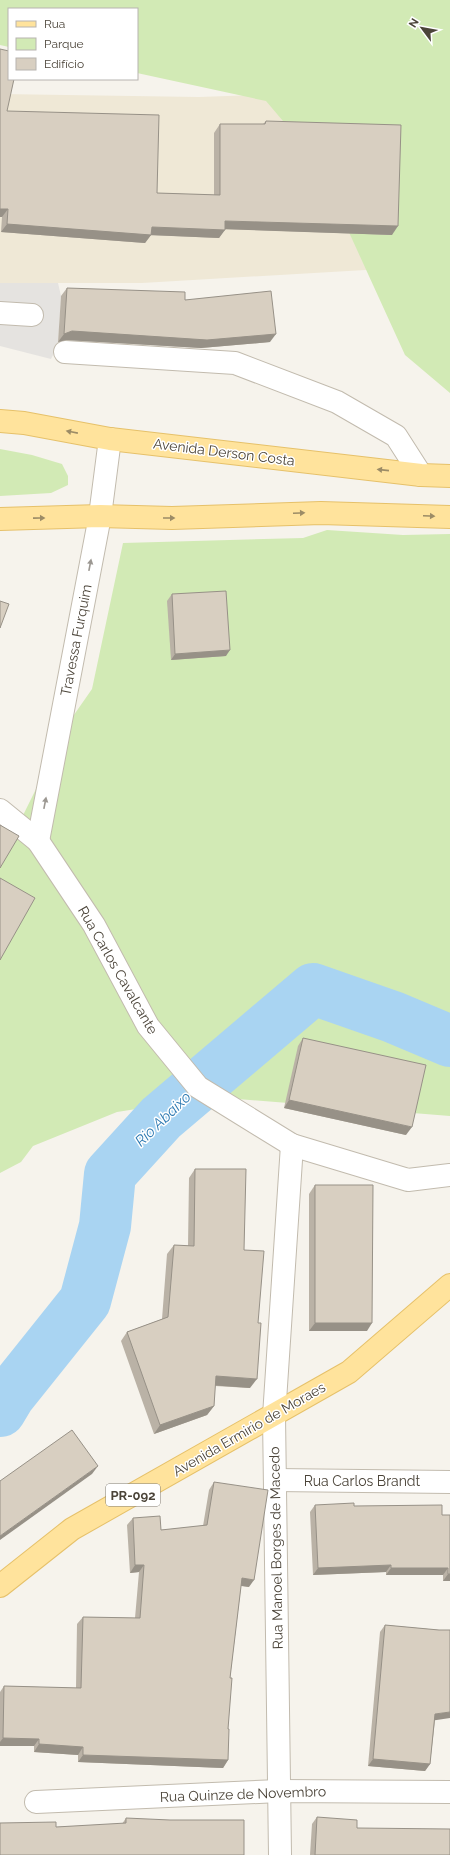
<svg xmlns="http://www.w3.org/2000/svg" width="450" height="1855" font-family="Raleway,sans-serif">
	<rect width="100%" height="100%" fill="#f6f3ec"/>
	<path fill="#efe8d6" d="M427,89l-10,178 -275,16h-142v-189l199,3z"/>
	<g fill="#d2eab5">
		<path d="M0,0h450v393l-45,-38 -89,-195 -50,-59 -129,-28v-64h-128v38l-9,-2z"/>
		<path d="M0,449l32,6 30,9 6,12v9l-17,8 -51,3z"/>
		<path d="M327,530l76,5 47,-1v582l-237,-19 -96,15 -84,34 -12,16 -21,11v-311l69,-140 23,-33 31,-146 180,-5z"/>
	</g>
	<path fill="#e5e3e0" d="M0,283h58l3,13 -3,49 -7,14 -51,-13z"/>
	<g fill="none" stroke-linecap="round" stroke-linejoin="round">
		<path stroke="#a9d4f2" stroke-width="52" d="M0,1411l9,-15 76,-95 20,-75 5,-52 51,-56 152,-129 80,28 57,24"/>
		<g stroke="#c2bbae" stroke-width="24">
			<g id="minor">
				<path d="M0,313l32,2"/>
				<path d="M65,352l170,11 102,39 59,34 25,39"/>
				<path d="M0,810l38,31 56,84 54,101 50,61 94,58 116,35 42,-5"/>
				<path d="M38,841l62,-325 10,-77"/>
				<path d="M275,1480l175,2"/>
				<path d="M36,1802l243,-11 171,1"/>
				<path d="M280,1855l-6,-439 18,-271"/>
			</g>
		</g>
		<g stroke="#e6c16a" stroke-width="24">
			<g id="major">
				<path d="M0,421l24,2 86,16 311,36 29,1"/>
				<path d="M0,519l100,-3 72,2 149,-5 129,4"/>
				<path d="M0,1586l72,-57 277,-157 101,-87"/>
			</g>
		</g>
		<use href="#minor" stroke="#fff" stroke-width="22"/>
		<use href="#major" stroke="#ffe39c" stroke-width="22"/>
	</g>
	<g fill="#bab2a6">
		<path d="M0,49l7,62 150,82 57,2v-62l6,-9h43l3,-3 126,114 -167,-6 -6,9 -68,-3 -6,8 -144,-11 1,-15h-2z"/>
		<path d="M67,288l118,12 85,42 -69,6 -135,-8 -8,2 3,-46z"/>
		<path d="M172,594l54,62 -55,4 -4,-59z"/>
		<path d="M303,1038l103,97 -122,-27 14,-62z"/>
		<path d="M195,1169l49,81 6,138 -35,-2 -1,20 -7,9 -53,19 -33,-93 6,-9 35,-13 5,-65 7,-9 14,1 1,-68z"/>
		<path d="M315,1185l52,146h-58v-137z"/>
		<path d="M214,1482l35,105 -8,-1 -11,92 -2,51v31l-5,8 -145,-6v-7l-44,-3v-6h-34v-54l4,-6 72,2 1,-64 6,-7 52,1 4,-46 -9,1 -3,-48 6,-7 28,12 42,-4 6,-36z"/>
		<path d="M315,1505l39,1 88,9 8,66h-7v-6h-57v-3l-73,3 -3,-63z"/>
		<path d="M385,1625l54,5 -4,90 -5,44 -5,7 -57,-5 12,-134z"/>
		<path d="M317,1817l40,11 93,27h-140l2,-31z"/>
		<path d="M126,1818l118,37 -188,-28 66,-3z"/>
	</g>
	<g fill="#979187">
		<path d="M0,209h8l-6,8h-2z"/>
		<path d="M225,221l173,5 -6,9 -173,-6z"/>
		<path d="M7,224l145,3 73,3 -6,8 -71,-3h3l-6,8 -144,-11z"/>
		<path d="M72,331l204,3 -6,8 -69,6 -135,-8 -8,2 6,-8z"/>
		<path d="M230,650l-4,6 -55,4 4,-6z"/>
		<path d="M289,1100l123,27 -6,8 -122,-27z"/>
		<path d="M315,1323h57l-5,8h-58z"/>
		<path d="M216,1376l41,3 -7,9 -41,-3z"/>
		<path d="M214,1406l-7,9 -53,19 6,-9z"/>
		<path d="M98,1466l-6,8 -92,66v-4z"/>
		<path d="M135,1565h9l-5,7 -9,1z"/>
		<path d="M391,1565l-5,7 -73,3 5,-7z"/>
		<path d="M391,1568h57l-5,7h-57z"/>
		<path d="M448,1574h2v7h-7z"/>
		<path d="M242,1578l12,2 -5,7 -13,-2z"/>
		<path d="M450,1712v6l-20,3 5,-7z"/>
		<path d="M3,1738l36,1 -5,7h-34v-4z"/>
		<path d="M39,1744l44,3 -5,8 -44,-3z"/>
		<path d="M83,1755l145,5 -5,8 -145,-6z"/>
		<path d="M373,1759l57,5 -5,7 -57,-5z"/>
	</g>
	<g fill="#d8cfc1" stroke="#979187">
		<path d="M0,49l9,2v28h5l-7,32 152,4 -2,78 63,2v-71h45l1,-3 135,4 -3,101 -173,-5v9l-73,-3 -1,8 -144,-11 1,-15h-8z"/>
		<path d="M67,288l118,4v8l86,-9 5,43 -69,6 -135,-9 -8,3z"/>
		<path d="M226,591l4,59 -55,4 -3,-60z"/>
		<path d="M0,601l9,3 -9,24z"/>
		<path d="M0,825l19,11 -19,32z"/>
		<path d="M0,878l35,20 -35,62z"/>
		<path d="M303,1038l123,27 -14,62 -123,-27z"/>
		<path d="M195,1169h51l-2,81 20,1 -6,72h3l-4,56 -41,-3 -2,30 -54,19 -33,-93 41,-15 6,-72 20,1z"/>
		<path d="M315,1185h58l-1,138h-57z"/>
		<path d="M72,1430l26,36 -98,70v-55z"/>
		<path d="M214,1482l54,8 -14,90 -12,-2 -12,100h2l-4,51h1l-1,31 -145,-5v-8l-44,-3v-5l-36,-1 1,-52 77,2 2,-71 57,1 4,-53h-9l-2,-47 27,-2 1,14 46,-5z"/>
		<path d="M354,1503v3l88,-1v10h8v59h-2v-6h-57v-3l-73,3 -3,-63z"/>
		<path d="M385,1625l54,5h11v82l-15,2 -5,50 -57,-5z"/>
		<path d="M317,1817l40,3v8l93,1v26h-135z"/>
		<path d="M126,1818l44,2h74v35h-244v-32l56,-1v5l70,-4z"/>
	</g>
	<defs><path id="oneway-solid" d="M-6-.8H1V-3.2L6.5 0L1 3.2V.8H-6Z"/></defs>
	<g fill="#9c8c66">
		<use href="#oneway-solid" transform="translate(72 432) rotate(-169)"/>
		<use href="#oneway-solid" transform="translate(383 470) rotate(-174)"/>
		<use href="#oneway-solid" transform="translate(299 513) rotate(-2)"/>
		<use href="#oneway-solid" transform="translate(429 516) rotate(2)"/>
		<use href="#oneway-solid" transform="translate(39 518) rotate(-1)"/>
		<use href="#oneway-solid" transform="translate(169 518)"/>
	</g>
	<g fill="#9c9892">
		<use href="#oneway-solid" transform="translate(90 565) rotate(-79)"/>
		<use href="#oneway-solid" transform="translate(45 803) rotate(-79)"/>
	</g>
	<g text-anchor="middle" stroke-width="3" stroke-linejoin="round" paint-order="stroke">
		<rect fill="#fff" stroke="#817c74" stroke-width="1" x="106" y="1484" width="54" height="22" rx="3"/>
		<g font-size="13" font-weight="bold" fill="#4b4439">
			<text x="133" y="1500">PR-092</text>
		</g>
		<g font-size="14" fill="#4b4439" stroke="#fff">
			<text transform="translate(224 452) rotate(7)" y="5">Avenida Derson Costa</text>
			<text transform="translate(76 640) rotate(-79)" y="5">Travessa Furquim</text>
			<text transform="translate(118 970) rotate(60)" y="5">Rua Carlos Cavalcante</text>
			<text transform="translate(249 1429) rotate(-30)" y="5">Avenida Ermirio de Moraes</text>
			<text x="362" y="1486">Rua Carlos Brandt</text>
			<text transform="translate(276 1548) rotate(-91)" y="5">Rua Manoel Borges de Macedo</text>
			<text transform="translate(243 1794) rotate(-2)" y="5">Rua Quinze de Novembro</text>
		</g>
		<g font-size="15" font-style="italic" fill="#2e7ab2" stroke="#fff">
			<text transform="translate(163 1119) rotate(-44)" y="5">Rio Abaixo</text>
		</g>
	</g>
	<rect x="8" y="8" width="130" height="72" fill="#ffffff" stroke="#b7b4b0"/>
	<rect x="16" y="21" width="20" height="6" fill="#ffe39c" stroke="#b7b4b0"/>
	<text x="44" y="28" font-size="12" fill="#4b4439">Rua</text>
	<rect x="16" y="38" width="20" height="12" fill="#d2eab5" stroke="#b7b4b0"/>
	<text x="44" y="48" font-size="12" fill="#4b4439">Parque</text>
	<rect x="16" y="58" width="20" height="12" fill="#d8cfc1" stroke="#b7b4b0"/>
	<text x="44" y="68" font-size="12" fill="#4b4439">Edifício</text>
	<g transform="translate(422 28) rotate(302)" stroke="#ffffff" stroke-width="3" paint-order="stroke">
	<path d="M0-3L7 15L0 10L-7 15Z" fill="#4b4439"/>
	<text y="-6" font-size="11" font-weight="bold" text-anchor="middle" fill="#4b4439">N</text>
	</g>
</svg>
